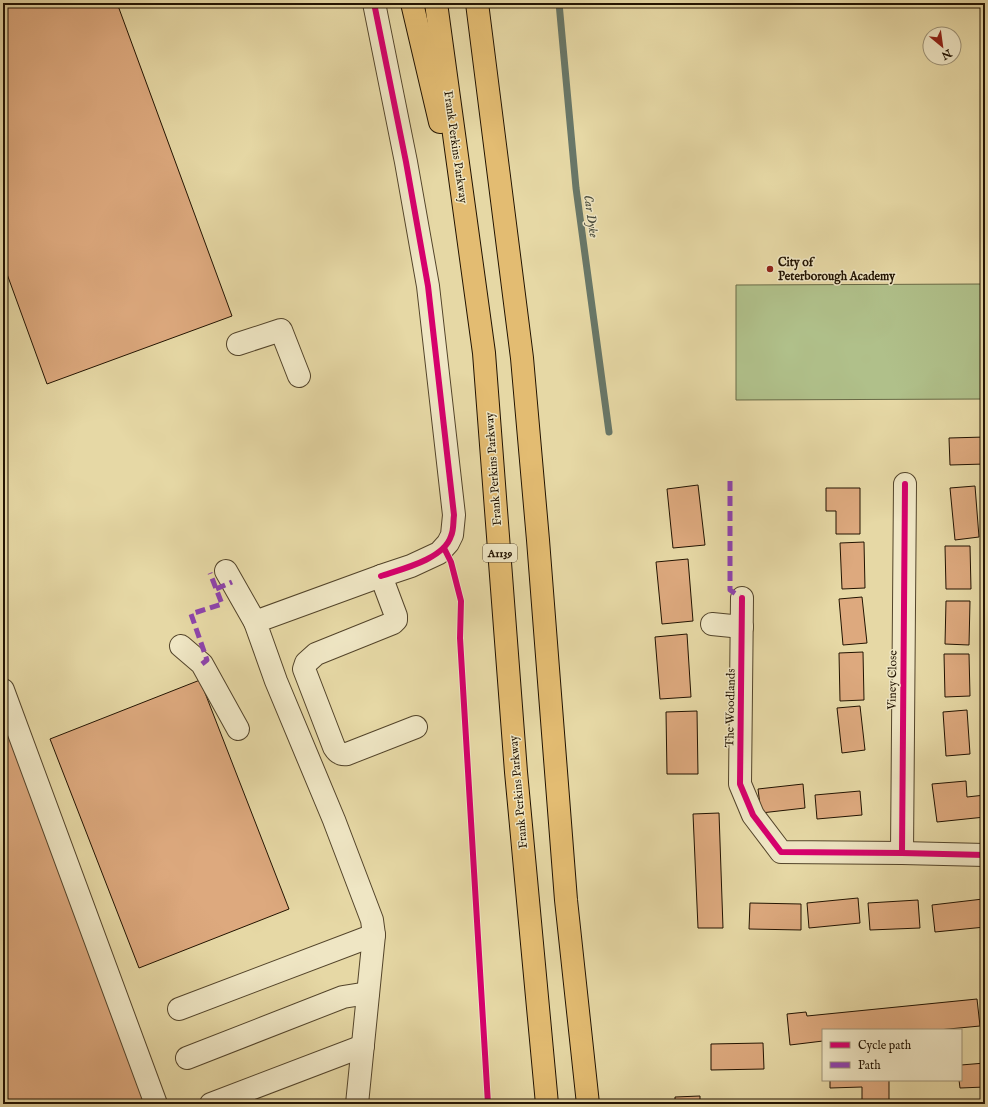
<svg xmlns="http://www.w3.org/2000/svg" width="988" height="1107" font-family="'IM FELL English',serif">
	<rect width="100%" height="100%" fill="#e6d8a5"/>
	<filter id="stains"><feTurbulence type="fractalNoise" baseFrequency=".005" numOctaves="4"/><feColorMatrix values="0 0 0 0 .2 0 0 0 0 .09 0 0 0 0 .02 0 0 0 .5 -.17"/></filter>
	<radialGradient id="worn" r=".72"><stop offset=".6" stop-color="#630" stop-opacity="0"/><stop offset="1" stop-color="#630" stop-opacity=".3"/></radialGradient>
	<path fill="#b0c08a" stroke="#696a46" d="M985,284v115l-249,1v-115z"/>
	<g fill="none" stroke-linecap="round" stroke-linejoin="round">
		<path stroke="#687768" stroke-width="7" d="M559,3l17,185 33,244"/>
	</g>
	<g fill="#dda97e" stroke="#221301">
		<path d="M3,3h114l115,313 -185,68 -44,-121z"/>
		<path d="M985,437v27l-35,1 -1,-27z"/>
		<path d="M698,485l7,60 -32,3 -6,-59z"/>
		<path d="M975,486l4,51 -24,3 -5,-52z"/>
		<path d="M826,488h34v46h-24v-23h-10z"/>
		<path d="M864,542l1,46 -23,1 -2,-46z"/>
		<path d="M945,546h25l1,43h-25z"/>
		<path d="M688,559l5,62 -31,3 -6,-62z"/>
		<path d="M862,597l5,46 -24,2 -4,-46z"/>
		<path d="M946,601h24l-1,44 -24,-1z"/>
		<path d="M687,634l4,63 -31,2 -5,-62z"/>
		<path d="M863,652l1,48 -24,1 -1,-48z"/>
		<path d="M944,654h25l1,42 -25,1z"/>
		<path d="M200,680l89,229 -150,59 -89,-229z"/>
		<path d="M860,706l5,44 -23,3 -5,-45z"/>
		<path d="M3,709l151,395h-151z"/>
		<path d="M967,710l3,44 -24,2 -3,-44z"/>
		<path d="M697,711l1,63h-31l-1,-62z"/>
		<path d="M966,781l1,16 18,-2v22l-48,5 -5,-38z"/>
		<path d="M803,784l2,24 -44,5 -3,-24z"/>
		<path d="M860,791l2,24 -45,4 -2,-24z"/>
		<path d="M719,813l4,115h-25l-5,-114z"/>
		<path d="M858,898l2,25 -51,5 -2,-25z"/>
		<path d="M983,899l2,28 -50,5 -3,-27z"/>
		<path d="M918,900l2,28 -50,2 -2,-27z"/>
		<path d="M750,903l51,1v26l-52,-1z"/>
		<path d="M977,999l3,27 -42,4h-115v11l-33,4 -3,-31 19,-2 1,4z"/>
		<path d="M763,1043l1,26 -53,1v-26z"/>
		<path d="M985,1063v24l-25,1 -1,-8h2v-15z"/>
		<path d="M830,1080h59v24h-27v-17l-32,1z"/>
		<path d="M700,1096v8h-25v-7z"/>
	</g>
	<g fill="none" stroke-linecap="round" stroke-linejoin="round">
		<g stroke="#53442a" stroke-width="24">
			<g id="minor">
				<path d="M238,344l43,-14 18,46"/>
				<path d="M226,571l29,51"/>
				<path d="M381,576l15,40v4l-3,3 -77,31 -10,9 -2,6 30,78c3,5 6,8 13,7l69,-27"/>
				<path d="M742,598l-2,186 13,31 28,37 121,1 83,2"/>
				<path d="M712,624l30,3"/>
				<path d="M181,646l21,18 36,65"/>
				<path d="M3,690l153,414"/>
				<path d="M902,853l3,-369"/>
				<path d="M179,1009l195,-74"/>
				<path d="M187,1058l156,-61 25,-4"/>
				<path d="M211,1104l152,-58"/>
				<path d="M357,1104l17,-169 -2,-15 -38,-100 -58,-139 -21,-59 126,-46 30,-10 28,-13 9,-10 4,-8 2,-20 -26,-229 -22,-124 -32,-159"/>
			</g>
		</g>
		<g stroke="#221301" stroke-width="24">
			<g id="highway">
				<path d="M412,3l28,119"/>
				<path d="M436,3l48,350 32,419 31,332"/>
				<path d="M477,3l45,355 16,182 28,360 22,204"/>
			</g>
		</g>
		<use href="#minor" stroke="#efe6c4" stroke-width="22"/>
		<use href="#highway" stroke="#e3bc72" stroke-width="22"/>
		<g stroke="#8e44ad" stroke-width="5" stroke-dasharray="10 5" stroke-linecap="butt">
			<path d="M730,481v109l12,8"/>
			<path d="M216,589l16,-7"/>
			<path d="M202,664l5,-4 -16,-46 31,-10 -12,-31"/>
		</g>
		<g stroke="#efe6c4" stroke-width="8">
			<g id="cycleway">
				<path d="M374,3l32,159 22,124 26,229c-1,7 0,15 -3,21 -7,23 -49,33 -70,40"/>
				<path d="M444,548l7,14 10,39 -1,37 28,466"/>
				<path d="M742,598l-2,186 13,31 28,37 121,1 83,2"/>
				<path d="M902,853l3,-369"/>
			</g>
		</g>
		<use href="#cycleway" stroke="#d6006c" stroke-width="6"/>
	</g>
	<circle fill="#8f2418" stroke="#efe6c4" stroke-width="1.5" cx="770" cy="269" r="4"/>
	<g text-anchor="middle" stroke-width="3" stroke-linejoin="round" paint-order="stroke">
		<rect fill="#efe6c4" stroke="#60523c" stroke-width="1" x="483" y="544" width="34" height="18" rx="3"/>
		<g font-size="11" font-weight="bold" fill="#221301">
			<text x="500" y="557">A1139</text>
		</g>
		<g font-size="12" fill="#221301" stroke="#efe6c4">
			<text transform="translate(456 147) rotate(82)" y="4">Frank Perkins Parkway</text>
			<text transform="translate(493 469) rotate(-94)" y="4">Frank Perkins Parkway</text>
			<text transform="translate(892 680) rotate(-89)" y="4">Viney Close</text>
			<text transform="translate(730 708) rotate(-89)" y="4">The Woodlands</text>
			<text transform="translate(518 792) rotate(-95)" y="4">Frank Perkins Parkway</text>
		</g>
		<g font-size="12" font-weight="bold" fill="#221301" stroke="#efe6c4" text-anchor="start">
			<text x="778" y="266">City of<tspan x="778" dy="14">Peterborough Academy</tspan></text>
		</g>
		<g font-size="13" font-style="italic" fill="#4b4d3d" stroke="#efe6c4">
			<text transform="translate(592 216) rotate(82)" y="5">Car Dyke</text>
		</g>
	</g>
	<rect width="988" height="1107" fill="none" stroke="#e6d8a5" stroke-width="16"/>
	<rect x="4" y="4" width="980" height="1099" fill="none" stroke="#221301" stroke-width="2"/>
	<rect x="8" y="8" width="972" height="1091" fill="none" stroke="#221301"/>
	<rect x="822" y="1029" width="140" height="52" fill="#efe6c4" stroke="#9d9276"/>
	<rect x="830" y="1042" width="20" height="6" fill="#d6006c" stroke="#9d9276"/>
	<text x="858" y="1049" font-size="12" fill="#221301">Cycle path</text>
	<rect x="830" y="1062" width="20" height="6" fill="#8e44ad" stroke="#9d9276"/>
	<text x="858" y="1069" font-size="12" fill="#221301">Path</text>
	<g transform="translate(942 46) rotate(151)"><circle r="19" fill="#efe6c4" stroke="#9d9276"/>
	<path d="M0-3L7 15L0 10L-7 15Z" fill="#8f2418"/>
	<text y="-6" font-size="11" font-weight="bold" text-anchor="middle" fill="#221301">N</text>
	</g>
	<rect width="100%" height="100%" filter="url(#stains)"/>
	<rect width="100%" height="100%" fill="url(#worn)"/>
</svg>
